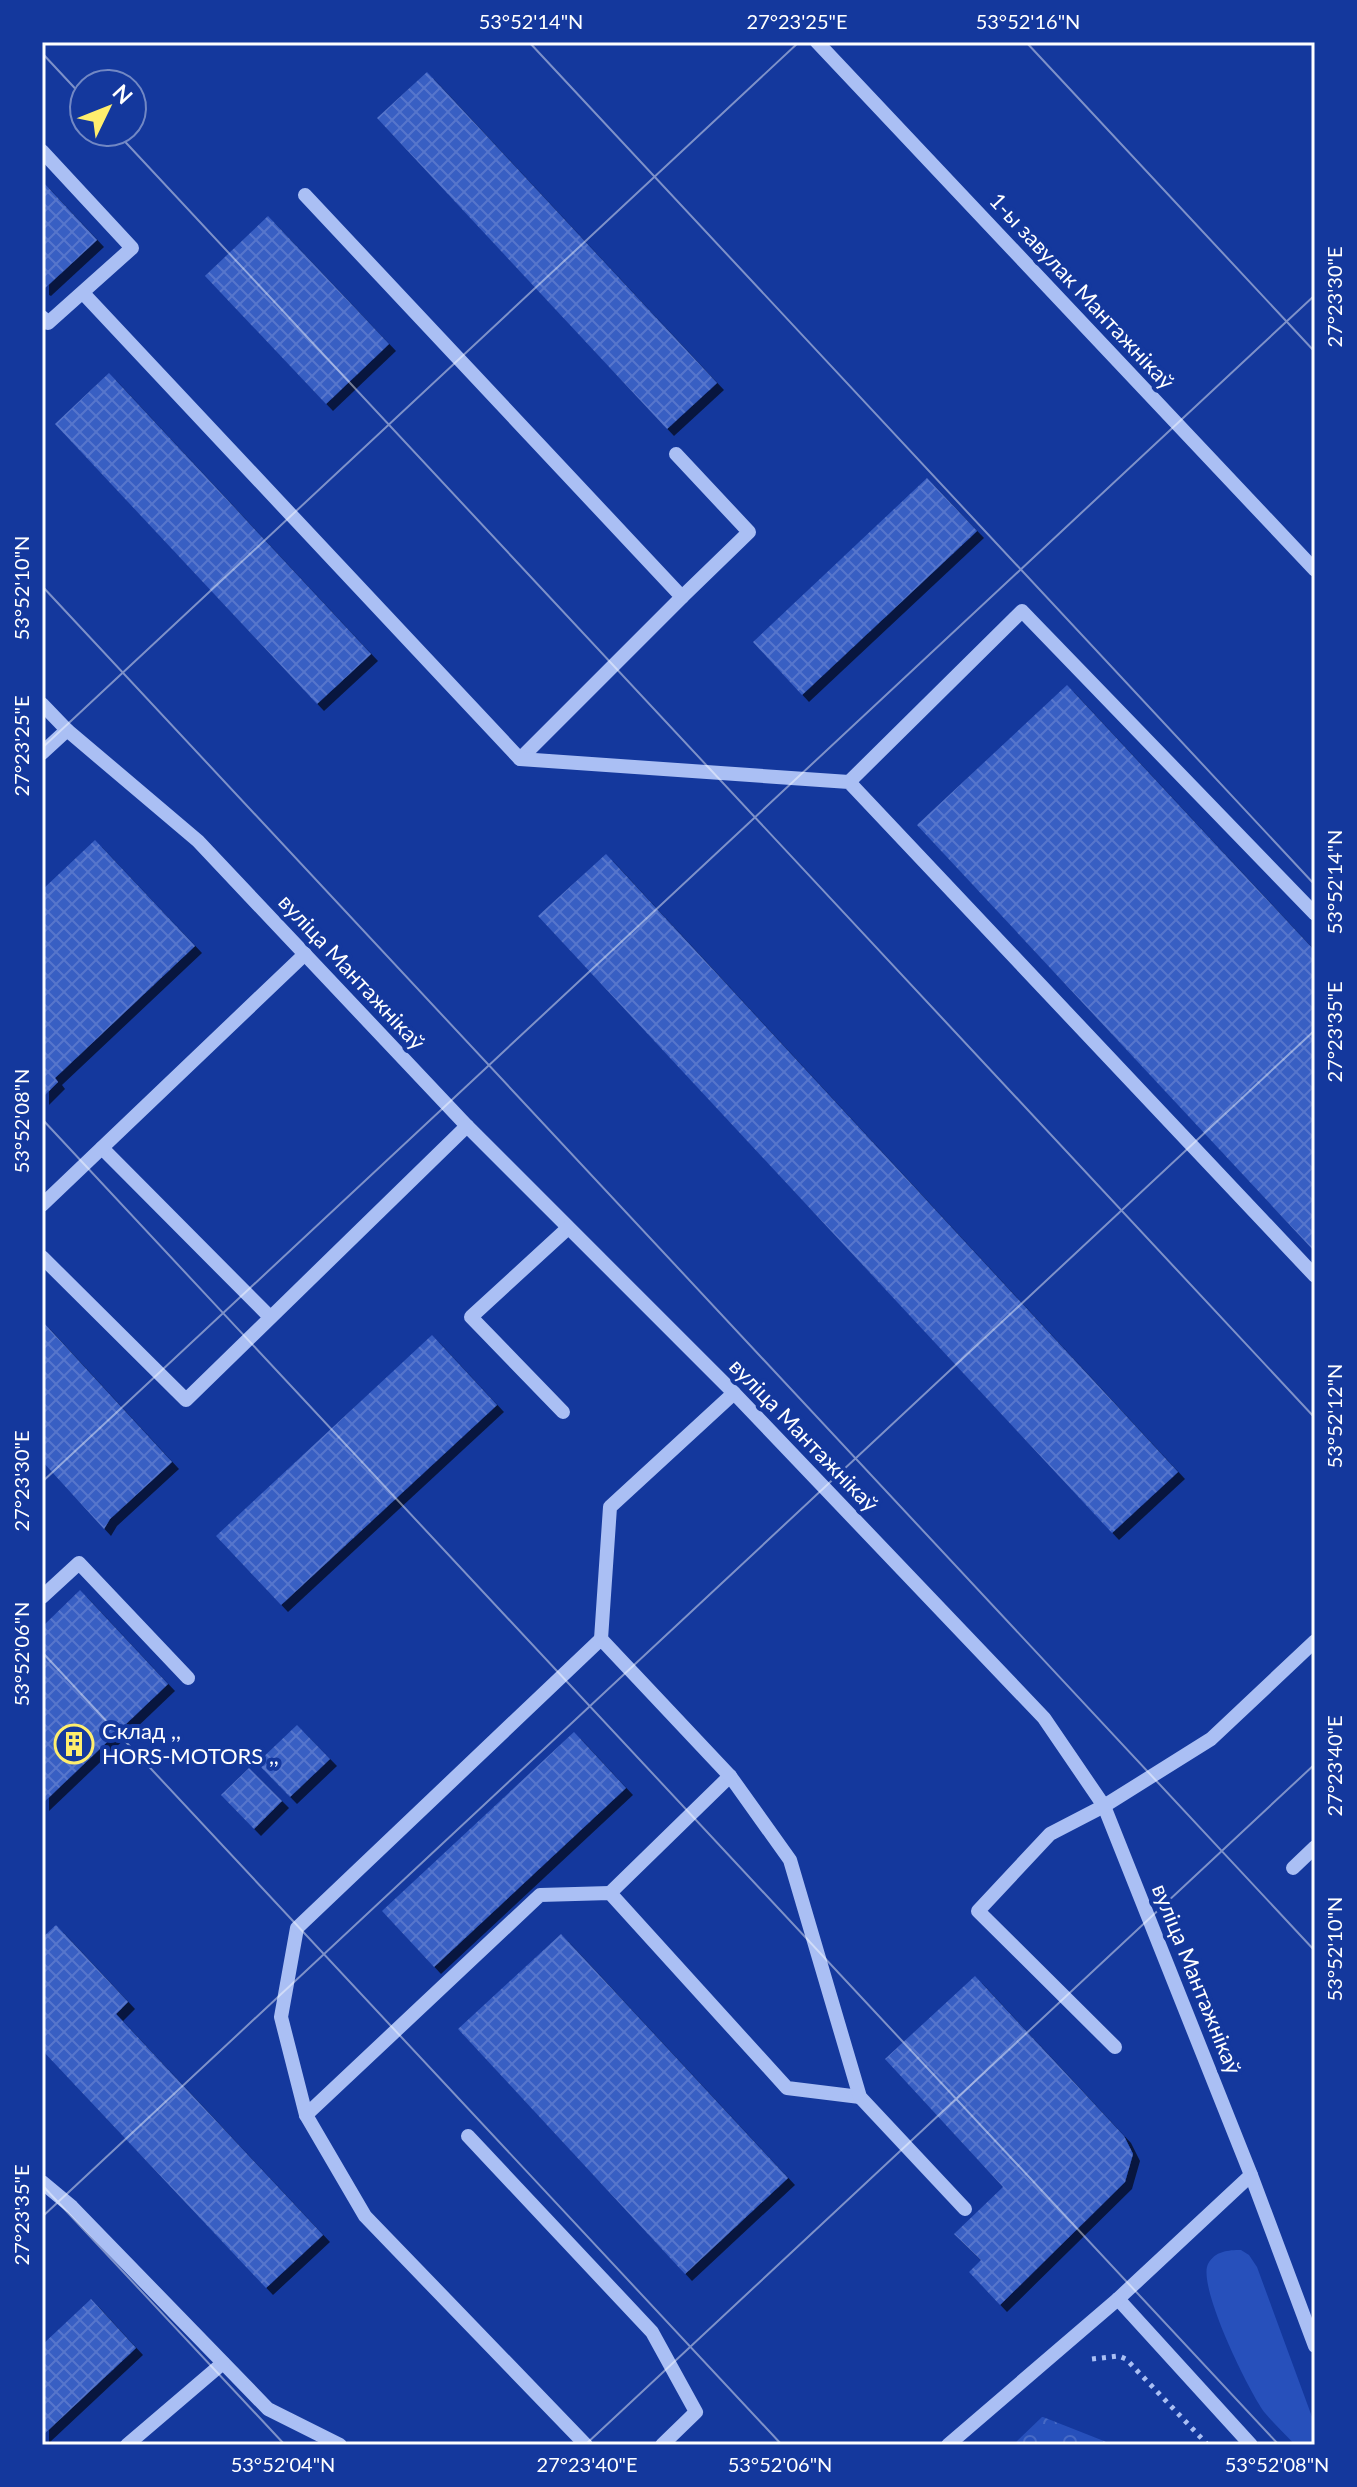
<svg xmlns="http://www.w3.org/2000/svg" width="1357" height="2487" font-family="Lato,sans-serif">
	<defs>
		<pattern id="forest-crowns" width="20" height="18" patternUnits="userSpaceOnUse" patternTransform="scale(2)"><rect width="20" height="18" fill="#2750bb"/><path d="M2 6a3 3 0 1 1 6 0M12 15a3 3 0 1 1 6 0" fill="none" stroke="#476ac5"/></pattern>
		<pattern id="building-cross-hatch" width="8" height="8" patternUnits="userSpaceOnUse" patternTransform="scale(2)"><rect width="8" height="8" fill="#385ec3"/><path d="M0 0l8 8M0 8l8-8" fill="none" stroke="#5676cc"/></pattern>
		<filter id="shadow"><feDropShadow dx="7" dy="7" stdDeviation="0" flood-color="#0009"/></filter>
	</defs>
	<rect width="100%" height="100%" fill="#14389d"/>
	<path fill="#2750bb" d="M1241,2250l8,5 8,12 58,158v20h-20c-10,-11 -21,-21 -30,-32 -16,-21 -68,-127 -57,-149 7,-13 20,-14 33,-14z"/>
	<path fill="url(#forest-crowns)" d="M1042,2417h1l71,28h-101z"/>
	<g fill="url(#building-cross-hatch)" filter="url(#shadow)">
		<path d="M427,72l290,311 -50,46 -290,-311z"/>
		<path d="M42,181l55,59 -53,49 -2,-1z"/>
		<path d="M268,216l121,128 -63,60 -121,-128z"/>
		<path d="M109,373l262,281 -54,50 -262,-280z"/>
		<path d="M927,478l50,53 -175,164 -49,-53z"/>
		<path d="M1067,685l248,266v301l-398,-427z"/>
		<path d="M95,840l100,106 -140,132 3,4 -16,16v-208z"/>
		<path d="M606,854l572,618 -66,61 -574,-617z"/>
		<path d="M42,1321l130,141 -62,57 -6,10 -62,-68z"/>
		<path d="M432,1335l65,70 -216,200 -65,-69z"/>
		<path d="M80,1590l88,94 -126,120v-177z"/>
		<path d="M297,1725l33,34 -40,38 -33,-34z"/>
		<path d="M574,1732l52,56 -192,179 -52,-56z"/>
		<path d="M249,1768l33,33 -28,28 -33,-34z"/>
		<path d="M56,1925l72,77 -12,12 207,221 -57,53 -224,-238v-112z"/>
		<path d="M561,1934l227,244 -103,96 -227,-245z"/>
		<path d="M975,1976l149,160 9,18 -8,28 -125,123 -31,-33 12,-12 -27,-26 49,-47 -118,-128z"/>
		<path d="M91,2299l45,49 -94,88v-91z"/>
	</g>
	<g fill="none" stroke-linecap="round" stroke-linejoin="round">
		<path stroke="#aabff4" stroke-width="5" stroke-dasharray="4 6" stroke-linecap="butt" d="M1092,2359l27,-3 7,3 82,86"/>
		<g stroke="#aabff4" stroke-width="14">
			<path d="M817,42l498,528"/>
			<path d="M42,151l90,97 -84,75 -6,-6"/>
			<path d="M305,195l377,402 -162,162"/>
			<path d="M83,293l437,466 329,23 466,494"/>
			<path d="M676,454l73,78 -67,65"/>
			<path d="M42,704l25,26 131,111 269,285 267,267 310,325 60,88 147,369 64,171"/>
			<path d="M42,753l25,-23"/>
			<path d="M849,782l173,-171 293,303"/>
			<path d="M102,1148l168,169"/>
			<path d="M42,1205l263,-251"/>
			<path d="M42,1257l144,143 281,-274"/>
			<path d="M563,1412l-92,-95 97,-89"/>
			<path d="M42,1597l37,-34 109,115"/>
			<path d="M601,1639l9,-132 124,-114"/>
			<path d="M1293,1868l22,-21"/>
			<path d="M610,1893l120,-117"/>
			<path d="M1115,2047l-137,-136 72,-77 54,-28 107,-67 104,-98"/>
			<path d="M306,2115l234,-220 70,-2 177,195 73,9"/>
			<path d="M468,2136l184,196 44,80 -34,33"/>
			<path d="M42,2182l30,25 196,202 72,36"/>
			<path d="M1118,2299l133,146"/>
			<path d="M127,2445l96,-82"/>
			<path d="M586,2445l-221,-229 -59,-101 -25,-98 16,-89 304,-289 129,137 60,84 70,237 105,112"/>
			<path d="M948,2445l170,-146 133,-124"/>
		</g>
	</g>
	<path fill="none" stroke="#fff" stroke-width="2" stroke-opacity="0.45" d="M529,42l786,843M1026,42l289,310M42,53l42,45M116,132l1199,1286M42,586l1273,1365M42,748l757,-706M42,1119l1237,1326M42,1482l1273,-1187M42,1652l740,793M42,2185l243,260M42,2217l1273,-1187M585,2445l730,-681"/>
	<defs>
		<g id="building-ring" transform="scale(2)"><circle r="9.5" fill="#14389d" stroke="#ffee6d" stroke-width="1.5"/><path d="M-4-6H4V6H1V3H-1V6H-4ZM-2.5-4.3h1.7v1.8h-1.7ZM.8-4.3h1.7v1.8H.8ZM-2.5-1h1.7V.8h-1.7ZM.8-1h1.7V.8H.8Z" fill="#ffee6d"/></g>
	</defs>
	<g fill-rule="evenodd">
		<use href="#building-ring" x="74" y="1744"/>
	</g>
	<g text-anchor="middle" stroke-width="8" stroke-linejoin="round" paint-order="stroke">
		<g font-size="22" fill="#fff" stroke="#14389d">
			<text transform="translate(1082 291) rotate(47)" y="8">1-ы завулак Мантажнікаў</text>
			<text transform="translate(352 972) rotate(47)" y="8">вуліца Мантажнікаў</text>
			<text transform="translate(804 1435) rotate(46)" y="8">вуліца Мантажнікаў</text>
			<text transform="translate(1197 1979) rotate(68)" y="8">вуліца Мантажнікаў</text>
		</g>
		<g font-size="22" fill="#fff" stroke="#14389d" text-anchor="start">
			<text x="102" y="1739">Склад ,,<tspan x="102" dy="25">HORS-MOTORS ,,</tspan></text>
		</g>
	</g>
	<rect width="1357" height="2487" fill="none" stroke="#14389d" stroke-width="88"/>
	<g transform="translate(108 108) rotate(47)"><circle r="38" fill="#14389d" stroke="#7288c4" stroke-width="2"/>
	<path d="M0-6L14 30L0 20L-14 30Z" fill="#ffee6d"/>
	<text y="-12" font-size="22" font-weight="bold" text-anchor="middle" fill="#ffffff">N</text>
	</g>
	<rect x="44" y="44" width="1269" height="2399" fill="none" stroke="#fff" stroke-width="3"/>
	<g font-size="20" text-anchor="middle" fill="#fff">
		<text x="531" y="29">53°52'14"N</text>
		<text x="797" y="29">27°23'25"E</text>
		<text x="1028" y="29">53°52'16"N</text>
		<text transform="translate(1335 297) rotate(-90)" y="7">27°23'30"E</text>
		<text transform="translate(22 588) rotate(-90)" y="7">53°52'10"N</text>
		<text transform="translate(22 746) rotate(-90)" y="7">27°23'25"E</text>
		<text transform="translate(1335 882) rotate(-90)" y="7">53°52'14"N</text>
		<text transform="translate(1335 1032) rotate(-90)" y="7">27°23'35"E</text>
		<text transform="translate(22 1121) rotate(-90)" y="7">53°52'08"N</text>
		<text transform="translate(1335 1416) rotate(-90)" y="7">53°52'12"N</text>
		<text transform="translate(22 1481) rotate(-90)" y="7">27°23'30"E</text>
		<text transform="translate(22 1654) rotate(-90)" y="7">53°52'06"N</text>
		<text transform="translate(1335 1766) rotate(-90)" y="7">27°23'40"E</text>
		<text transform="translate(1335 1949) rotate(-90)" y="7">53°52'10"N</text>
		<text transform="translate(22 2215) rotate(-90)" y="7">27°23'35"E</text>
		<text x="283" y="2472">53°52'04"N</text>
		<text x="587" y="2472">27°23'40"E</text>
		<text x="780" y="2472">53°52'06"N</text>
		<text x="1277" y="2472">53°52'08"N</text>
	</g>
</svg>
